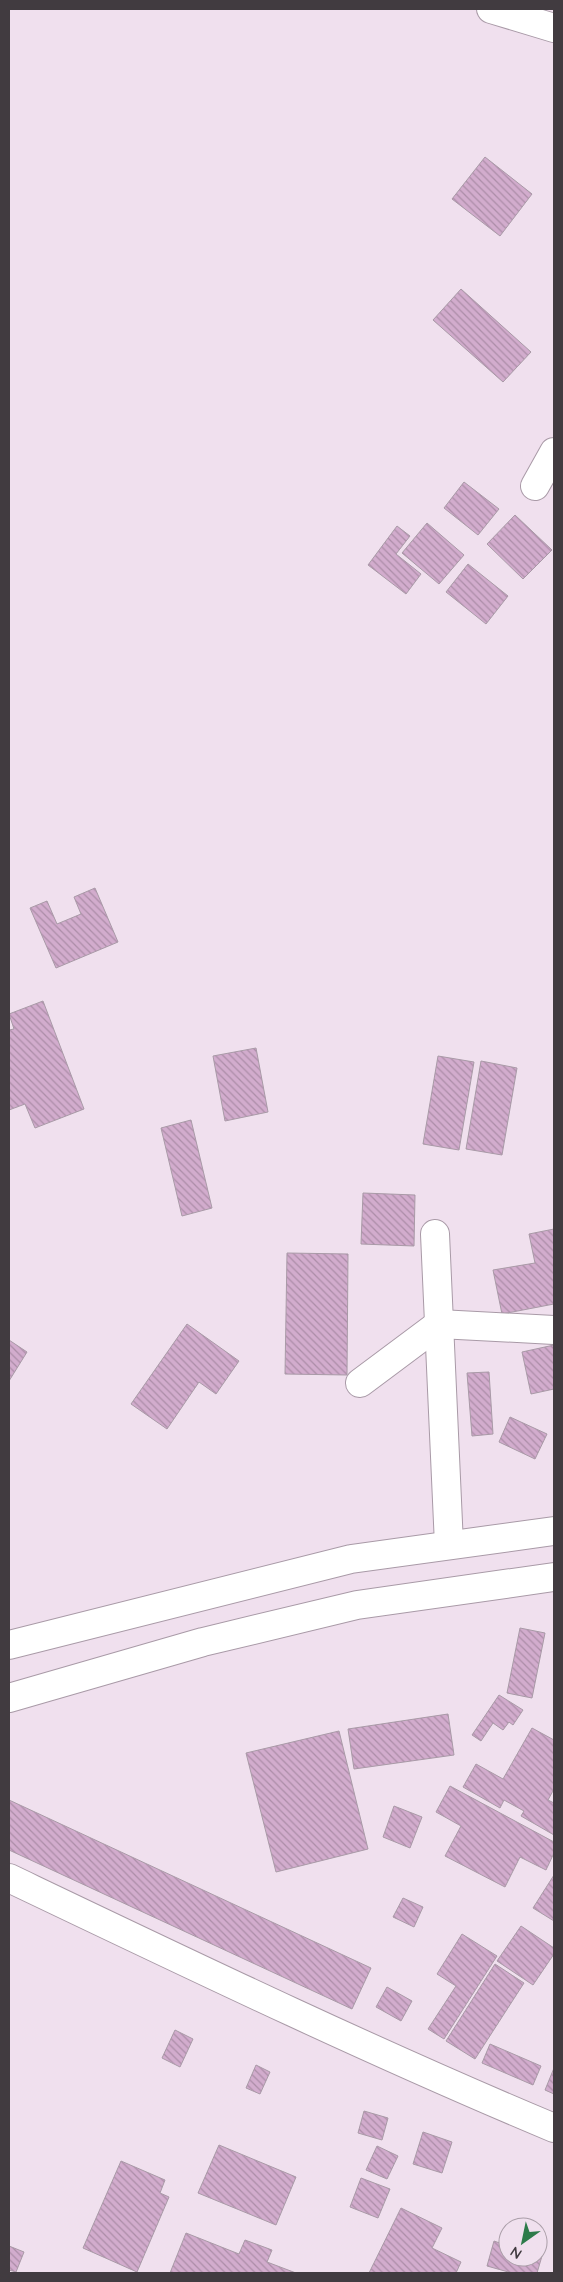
<svg xmlns="http://www.w3.org/2000/svg" width="563" height="2282" font-family="Quicksand,sans-serif">
	<defs>
		<pattern id="building-back-hatch" width="6" height="6" patternUnits="userSpaceOnUse" patternTransform="scale(1.25)"><rect width="6" height="6" fill="#d2accd"/><path d="M-1 5l2 2M0 0l6 6M5-1l2 2" fill="none" stroke="#ac8da8"/></pattern>
	</defs>
	<rect width="100%" height="100%" fill="#f0e0ee"/>
	<g fill="url(#building-back-hatch)" stroke="#a99aa7">
		<path d="M485,157l47,37 -32,42 -48,-37z"/>
		<path d="M461,289l70,63 -28,30 -70,-62z"/>
		<path d="M464,482l35,27 -21,26 -34,-27z"/>
		<path d="M515,515l37,35 -29,29 -36,-35z"/>
		<path d="M427,523l37,32 -25,29 -37,-31z"/>
		<path d="M397,526l13,10 -14,18 25,20 -15,20 -38,-29z"/>
		<path d="M468,564l40,32 -22,28 -40,-32z"/>
		<path d="M95,888l23,54 -62,26 -26,-60 17,-7 10,23 24,-10 -7,-17z"/>
		<path d="M43,1001l41,108 -49,19 -10,-24 -16,6v-80l5,-1 -5,-15z"/>
		<path d="M256,1048l12,64 -43,9 -12,-65z"/>
		<path d="M438,1056l36,6 -15,88 -36,-6z"/>
		<path d="M481,1061l36,7 -15,87 -36,-6z"/>
		<path d="M191,1120l21,88 -30,8 -21,-88z"/>
		<path d="M363,1193l52,2 -1,51 -53,-2z"/>
		<path d="M554,1229v75l-52,10 -9,-44 42,-7 -6,-29z"/>
		<path d="M287,1253l61,1 -1,121 -62,-1z"/>
		<path d="M187,1324l52,37 -23,33 -17,-12 -32,47 -36,-25z"/>
		<path d="M9,1340l18,12 -18,29z"/>
		<path d="M554,1345v44l-23,5 -9,-42z"/>
		<path d="M489,1372l4,62 -21,2 -5,-63z"/>
		<path d="M510,1417l37,17 -12,25 -36,-17z"/>
		<path d="M520,1628l25,5 -13,65 -25,-5z"/>
		<path d="M499,1695l24,15 -10,15 -4,-3 -6,8 -10,-7 -12,18 -9,-6z"/>
		<path d="M448,1714l6,41 -100,14 -6,-40z"/>
		<path d="M532,1728l22,12v49l-6,11 6,3v32l-33,-19 3,-5 -20,-11 -4,8 -37,-21 13,-23 27,15z"/>
		<path d="M339,1731l29,118 -92,23 -30,-119z"/>
		<path d="M450,1786l104,56v11l-8,17 -26,-13 -15,30 -60,-31 16,-30 -25,-14z"/>
		<path d="M9,1800l362,168 -19,41 -343,-159z"/>
		<path d="M394,1806l28,11 -12,31 -27,-11z"/>
		<path d="M554,1875v46l-21,-13z"/>
		<path d="M403,1898l20,9 -9,20 -21,-10z"/>
		<path d="M521,1926l33,22v6l-21,31 -36,-24z"/>
		<path d="M462,1934l35,22 -53,83 -16,-10 28,-43 -19,-12z"/>
		<path d="M495,1964l29,19 -49,76 -29,-18z"/>
		<path d="M387,1987l25,14 -11,20 -25,-14z"/>
		<path d="M175,2030l18,9 -13,28 -18,-9z"/>
		<path d="M490,2044l51,22 -8,19 -51,-22z"/>
		<path d="M256,2065l14,7 -10,22 -14,-6z"/>
		<path d="M554,2068v26l-9,-4z"/>
		<path d="M364,2111l24,7 -6,22 -24,-7z"/>
		<path d="M423,2132l29,10 -10,31 -29,-9z"/>
		<path d="M219,2145l77,32 -20,48 -78,-32z"/>
		<path d="M377,2146l21,10 -11,23 -21,-9z"/>
		<path d="M121,2161l44,19 -5,13 9,4 -32,75 -54,-24z"/>
		<path d="M361,2178l29,11 -12,29 -28,-11z"/>
		<path d="M401,2208l41,20 -10,20 29,14 -5,11h-87z"/>
		<path d="M186,2233l53,21 6,-14 27,10 -5,12 29,11h-126z"/>
		<path d="M494,2241l14,5v11l34,-1 -5,17h-25l-25,-7z"/>
		<path d="M9,2246l15,6 -8,20 -7,-2z"/>
	</g>
	<g fill="none" stroke-linecap="round" stroke-linejoin="round">
		<g stroke="#a99aa7" stroke-width="30">
			<g id="minor">
				<path d="M491,9l63,19"/>
				<path d="M535,486l19,-34"/>
				<path d="M435,1234l14,311"/>
				<path d="M360,1383l79,-59 115,6"/>
				<path d="M9,1878c180,86 361,173 545,250"/>
			</g>
		</g>
		<g stroke="#a99aa7" stroke-width="30">
			<g id="secondary">
				<path d="M9,1645l342,-86 203,-28"/>
				<path d="M9,1698l194,-56 154,-37 197,-28"/>
			</g>
		</g>
		<use href="#minor" stroke="#fff" stroke-width="28"/>
		<use href="#secondary" stroke="#fff" stroke-width="28"/>
	</g>
	<rect width="563" height="2282" fill="none" stroke="#413b40" stroke-width="20"/>
	<g transform="translate(523 2242) rotate(213)"><circle r="24" fill="#f0e0ee" stroke="#aa9ea8"/>
	<path d="M0-4L9 19L0 12L-9 19Z" fill="#2d7b4a"/>
	<text y="-8" font-size="14" font-weight="bold" text-anchor="middle" fill="#413b40">N</text>
	</g>
</svg>
